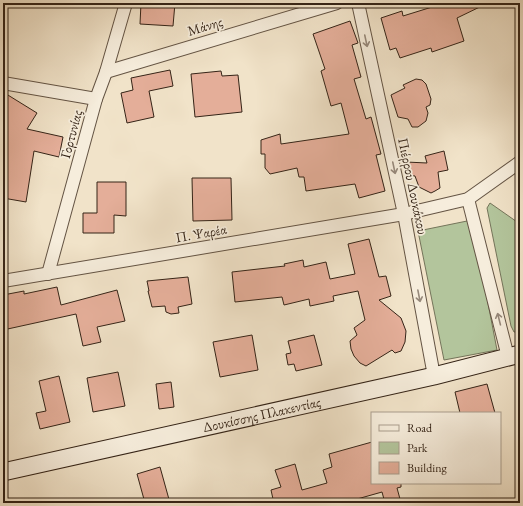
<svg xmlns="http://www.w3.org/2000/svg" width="523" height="506" font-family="'EB Garamond',serif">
	<rect width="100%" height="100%" fill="#f1e3c9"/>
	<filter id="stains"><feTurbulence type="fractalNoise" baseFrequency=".005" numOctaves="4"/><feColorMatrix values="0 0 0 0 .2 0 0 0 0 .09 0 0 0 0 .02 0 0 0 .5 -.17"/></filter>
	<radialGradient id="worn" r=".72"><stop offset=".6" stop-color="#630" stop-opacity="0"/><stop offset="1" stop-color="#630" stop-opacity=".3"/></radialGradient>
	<g fill="#b3c59c" stroke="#74745a">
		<path d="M490,203l30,21 -1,108h-5l-3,-6 -24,-118z"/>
		<path d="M472,220l25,130 -53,10 -26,-129z"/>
	</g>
	<g fill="#e4ae99" stroke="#352417">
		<path d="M141,3h34l-2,23 -33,-2z"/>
		<path d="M445,3h43l-31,15 7,23 -32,11 -1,-4 -31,10 -4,-10 -6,2 -9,-32 21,-7 1,5z"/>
		<path d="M350,21l8,22 -6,2 9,32 -7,2 12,40 5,-2 10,37 -5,1 9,36 -26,7 -4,-14 -49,7 -2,-14h-5l-2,-9 -27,6 -5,-6v-14h-4v-14l19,-6 1,10 68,-10 -8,-31 -10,3 -10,-35 4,-2 -12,-35z"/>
		<path d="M170,70l3,16 -24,5 5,26 -27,6 -6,-30 12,-3 -2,-12z"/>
		<path d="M221,71l1,5 16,-1 4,37 -47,5 -4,-43z"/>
		<path d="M416,79l6,1 4,4 5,15 -1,6 -4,2 2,6 -2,8 -8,6h-6l-4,-8 -10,-2 -7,-22 14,-7 -2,-3z"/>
		<path d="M3,92l34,21 -10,16 36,8 -4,20 -25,-6 -8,51 -23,-4z"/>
		<path d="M444,151l4,19 -10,2 2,16 -5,3 -4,2 -12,-6 -4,-11 -6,-1 -3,-4v-9l21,1 -2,-7z"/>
		<path d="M192,178h39l1,42 -39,1z"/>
		<path d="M97,182h29v34l-12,-1v18h-31v-20h14z"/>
		<path d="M369,239l10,38 7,-1 5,20 -12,4 22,18 5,13 -1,11 -4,9 -6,2 -3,-3 -26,16 -6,-3 -6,-7 -3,-7 -1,-8 7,-6 -3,-7 11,-8 -7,-29 -25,5 1,5 -24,5 -1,-7 -25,6 -2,-8 -47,5 -3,-30 53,-6 -1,-2 19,-4 1,7 22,-5 4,17 25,-5 -7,-30z"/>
		<path d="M188,277l4,27 -14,3 1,6 -8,1 -5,-2 -1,-6 -13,1 -4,-16h1l-2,-10z"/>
		<path d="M57,287l4,18 56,-15 8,31 -28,6 4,15 -18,4 -7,-32 -73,16v-35l21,-4v3z"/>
		<path d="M252,335l6,35 -38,7 -7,-35z"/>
		<path d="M314,335l8,30 -26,6 -2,-7 -6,1 -2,-11 5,-1 -3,-12z"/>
		<path d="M118,372l7,34 -32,6 -6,-34z"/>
		<path d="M59,376l11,46 -30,7 -4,-16 10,-2 -7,-30z"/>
		<path d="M171,382l3,25 -15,2 -3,-25z"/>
		<path d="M487,384l8,29h-35l-5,-21z"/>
		<path d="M372,442v41h29v4l-4,1 3,11 -15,4 -3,-11 -39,11h-71l-1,-3 2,-1 -2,-9 10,-3 -6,-17 20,-6 7,26 25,-7 -4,-13 9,-3 -3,-13z"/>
		<path d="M160,467l10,36h-25l-8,-29z"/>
	</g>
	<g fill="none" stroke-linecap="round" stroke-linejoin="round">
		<g stroke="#645444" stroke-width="14">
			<g id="minor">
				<path d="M358,3l46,211 30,162"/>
				<path d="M106,72l231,-69"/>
				<path d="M3,83l93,16"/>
				<path d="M468,199l40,158"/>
				<path d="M48,274l48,-175 10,-27 20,-69"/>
				<path d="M3,281l401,-67 64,-15 52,-37"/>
			</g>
		</g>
		<g stroke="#352417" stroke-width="19">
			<g id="secondary">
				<path id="s1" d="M3,472l431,-96 86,-22"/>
			</g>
		</g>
		<use href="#minor" stroke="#f6eddc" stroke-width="12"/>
		<use href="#secondary" stroke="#f6eddc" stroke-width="17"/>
	</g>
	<defs><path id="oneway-shaft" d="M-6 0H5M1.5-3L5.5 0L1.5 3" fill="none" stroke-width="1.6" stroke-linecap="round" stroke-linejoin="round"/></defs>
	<g stroke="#96887a">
		<use href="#oneway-shaft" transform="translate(366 41) rotate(78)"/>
		<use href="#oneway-shaft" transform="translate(394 168) rotate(78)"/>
		<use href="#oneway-shaft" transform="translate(419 296) rotate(79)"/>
		<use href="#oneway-shaft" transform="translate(499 319) rotate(-104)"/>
	</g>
	<g text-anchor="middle" stroke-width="3.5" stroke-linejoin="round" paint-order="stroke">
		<g font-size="14" fill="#352417" stroke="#f6eddc">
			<text transform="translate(205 26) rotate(-17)" y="5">Μάνης</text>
			<text transform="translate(71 134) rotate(-75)" y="5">Γορτυνίας</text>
			<text transform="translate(413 186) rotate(78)" y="5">Πιέρρου Δουκάκου</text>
			<text transform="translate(201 233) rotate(-10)" y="5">Π. Ψαρέα</text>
			<text dy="5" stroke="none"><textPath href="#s1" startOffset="265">Δουκίσσης Πλακεντίας</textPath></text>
		</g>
	</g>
	<rect width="523" height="506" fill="none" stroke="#f1e3c9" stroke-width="16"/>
	<rect x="4" y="4" width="515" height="498" fill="none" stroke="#352417" stroke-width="2"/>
	<rect x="8" y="8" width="507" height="490" fill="none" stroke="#352417"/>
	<rect x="371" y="412" width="130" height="72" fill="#f6eddc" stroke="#a99d8d"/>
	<rect x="379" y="425" width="20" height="6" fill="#f6eddc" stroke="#a99d8d"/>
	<text x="407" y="432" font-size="12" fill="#352417">Road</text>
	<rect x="379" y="442" width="20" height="12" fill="#b3c59c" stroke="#a99d8d"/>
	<text x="407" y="452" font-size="12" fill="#352417">Park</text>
	<rect x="379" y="462" width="20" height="12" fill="#e4ae99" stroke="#a99d8d"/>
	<text x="407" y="472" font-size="12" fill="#352417">Building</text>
	<rect width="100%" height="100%" filter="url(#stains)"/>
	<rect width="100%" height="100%" fill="url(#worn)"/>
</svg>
